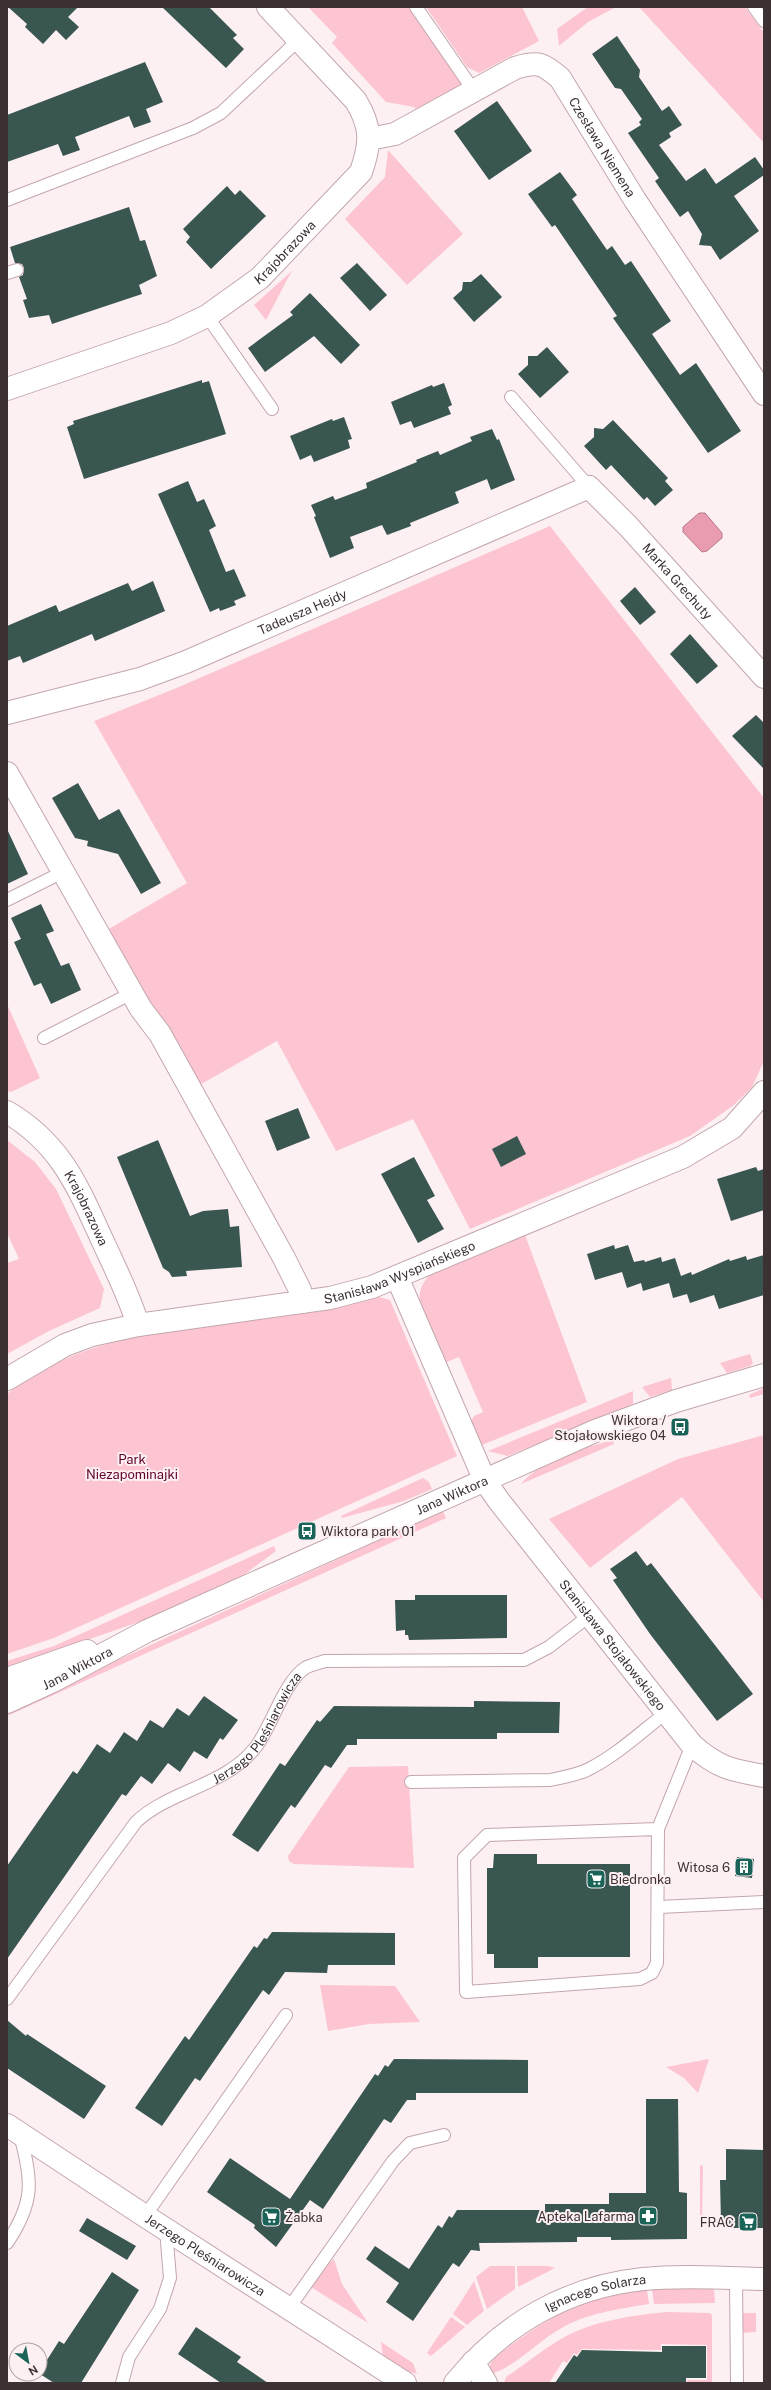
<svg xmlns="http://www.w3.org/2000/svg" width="771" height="2390" font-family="'Public Sans',sans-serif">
	<rect width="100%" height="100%" fill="#fcf0f3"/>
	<g fill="#fdc5d1">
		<path d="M308,7h102l54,77 -48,26 -2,-3 -28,-5 -54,-59 5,-6z"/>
		<path d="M426,7h96l17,34 -60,32 -12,-6z"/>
		<path d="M588,7h28l-28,15 -29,24 -2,-17z"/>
		<path d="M639,7h106l19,26v110z"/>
		<path d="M388,150l75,84 -56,51 -62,-66 40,-42z"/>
		<path d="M292,271l-4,7 -22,42 -12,-15z"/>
		<path d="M550,526l214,272v263l-12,26 -18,18 -44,31 -220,93 -57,-110 -77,32 -59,-110 -81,46 -89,-157 80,-47 -93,-162 85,-34z"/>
		<path d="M7,1004l33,74 -29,14 -4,-1z"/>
		<path d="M7,1140l28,22 21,27 48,100 -4,19 -51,23 -42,23v-91l12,-4 -12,-26z"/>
		<path d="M525,1235l62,167 -105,43 -12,-22 4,-7 9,-4 -24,-55 -15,6 -24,-59c-2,-13 2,-20 10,-30z"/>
		<path d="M379,1297l11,3 67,156 -403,182 -47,16v-260c86,-72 220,-65 325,-85 15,-3 31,-8 47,-12z"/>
		<path d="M750,1354l3,9 -3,3 -23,7 -7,-10z"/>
		<path d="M671,1378l1,12 -22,7 -8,-10z"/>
		<path d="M764,1388v6l-14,4 -1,-3z"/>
		<path d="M633,1391v13l-125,52 -20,-5z"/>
		<path d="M764,1435v167l-82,-105 -92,71 -41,-49 129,-60z"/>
		<path d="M613,1440l1,4 -93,40c18,-23 65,-37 92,-44z"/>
		<path d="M423,1478l6,4 3,7 -28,12 -62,17 -1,-2z"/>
		<path d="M443,1511l3,7 -439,198v-5l43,-20z"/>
		<path d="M274,1546l2,5 -35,26 -91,41 -143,50v-7l47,-15z"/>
		<path d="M408,1766l6,102 -120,-4 -5,-3 -1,-5 61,-89z"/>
		<path d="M320,1985l75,1 25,36 -51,2 -41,7z"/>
		<path d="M709,2059l-11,34 -14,-15 -18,-11z"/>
		<path d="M700,2165l3,1 -1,54h-2z"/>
		<path d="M334,2259l8,25 26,39 -57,-36 18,-24z"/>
		<path d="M490,2266h25v23l-28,20 -11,-32z"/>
		<path d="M517,2266h31l7,2 -37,19z"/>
		<path d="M474,2281l10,30 -17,14 -14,-11z"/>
		<path d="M714,2288l1,15 -61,1 -2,-15z"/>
		<path d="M647,2290l2,14c-30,5 -63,9 -89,25 -22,12 -47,40 -70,45v-9l3,-6c55,-43 84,-60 154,-69z"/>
		<path d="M668,2312l42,1 2,2v68h-25v-3h20v-35l-46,-1v6l-79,-1 -5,6 -3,-2 -7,10 -4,-2 -14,22h-45l2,-6c18,-12 36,-27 55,-38 31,-18 72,-24 107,-27z"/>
		<path d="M742,2313h14v19l-14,1z"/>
		<path d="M451,2317l14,10 -34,29 -4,-3z"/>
		<path d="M381,2342l32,21 4,11 -14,-4 -20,-13z"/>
	</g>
	<path fill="#e99caf" stroke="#b57c8a" d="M699,513h6l17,20v5l-15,13 -5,1 -19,-20v-5z"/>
	<g fill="#3a5651">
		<path d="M8,7h70l-10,10 11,10 -13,13 -10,-10 -13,14 -18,-17 2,-3z"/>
		<path d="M162,7h47l28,28 -4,3 11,11 -18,19z"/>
		<path d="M617,36l23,34 -1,7 23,34 7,-5 13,19 -13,8 2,4 -12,8 27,36 19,-13 11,16 39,-27 9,13v5l-30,21 25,35 -39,29 -9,-14 -12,-1 3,-11 -14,-23 -8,6 -25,-36 4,-3 -31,-45 13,-8 -2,-3 3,-3 -21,-30 -6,-1 -23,-34z"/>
		<path d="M145,62l18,40 -17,7 5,13 -17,6 -5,-12 -54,21 5,13 -17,6 -5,-12 -51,18v-47z"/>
		<path d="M497,101l35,50 -43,29 -35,-49z"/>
		<path d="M560,172l17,23 -5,4 35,51 5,-4 13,19 6,-4 40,60 -19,13 28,41 16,-12 45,68 -33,22 -95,-135 4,-2 -34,-50 -28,-41 -3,2 -24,-33z"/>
		<path d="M227,186l8,9 5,-5 26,26 -55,53 -25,-27 4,-5 -7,-8z"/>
		<path d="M129,207l11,34 5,-1 12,36 -18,9 3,9 -90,30 -3,-9 -20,3 -6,-18 4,-1 -8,-22 4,-2 1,-7 -2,-4 -7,-1 -5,-16z"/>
		<path d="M357,263l30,32 -17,16 -30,-33z"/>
		<path d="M481,274l21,23 -28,25 -21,-24 9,-8 1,-8h8z"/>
		<path d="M310,293l50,52 -19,19 -27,-28 -49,36 -17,-24 45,-33 -3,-3z"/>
		<path d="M547,347l22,25 -29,26 -22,-24 10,-9v-9h9z"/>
		<path d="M202,380v3l7,-2 17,53 -142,45 -17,-52 7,-3 -1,-3z"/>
		<path d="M444,383l8,22 -4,2 3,7 -37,14 -3,-7 -11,4 -9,-23 41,-17 1,2z"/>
		<path d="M344,417l8,22 -4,1 2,8 -36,14 -3,-7 -11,5 -10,-24 42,-17 1,2z"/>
		<path d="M613,420l55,58 -3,3 8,9 -18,16 -8,-9 -3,3 -33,-35 -5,5 -22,-24 10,-9v-9l9,1z"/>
		<path d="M492,429l5,11 2,-1 16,41 -24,10 -4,-11 -32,13 4,11 -49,20 1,3 -24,9 -5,-10 -32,12 4,11 -24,10 -16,-41 2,-1 -5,-11 22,-9 2,4 32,-12 -1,-5 51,-21 -1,-2 22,-9 2,4 32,-14 -2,-4z"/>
		<path d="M188,481l9,21 7,-3 12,27 -7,4 17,42 8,-3 12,27 -12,5 2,4 -16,6 -1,-3 -9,4 -52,-118z"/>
		<path d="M153,581l12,30 -70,30 -3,-7 -69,29 -3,-7 -13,5v-35l49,-21 3,7 69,-29 4,8z"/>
		<path d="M635,587l21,25 -16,13 -20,-24z"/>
		<path d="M690,634l28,32 -21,18 -27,-30z"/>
		<path d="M756,715l8,8v46l-32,-33z"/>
		<path d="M78,783l21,37 20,-11 42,74 -20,11 -23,-40 -31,-8 1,-5 -13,-3 -23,-40z"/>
		<path d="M7,829l21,45 -21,10z"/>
		<path d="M41,904l13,27 -8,3 15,32 8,-3 12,27 -30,14 -10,-21 -7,3 -20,-44 7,-3 -10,-21z"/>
		<path d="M298,1108l12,30 -33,13 -12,-30z"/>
		<path d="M517,1136l9,18 -25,13 -9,-18z"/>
		<path d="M158,1140l32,76 13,-5 25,-2 2,18 9,-1 3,41 -56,4 1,5 -15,1 -3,-5 -6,-4 -46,-111z"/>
		<path d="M414,1157l21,39 -8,4 17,29 -26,14 -37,-69z"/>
		<path d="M756,1167l2,4 6,-2v41l-33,11 -14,-42z"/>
		<path d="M614,1245l1,4 13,-4 6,17 10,-2 1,2 16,-5 1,5 13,-4 6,18 10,-4 1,3 37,-16 1,2 16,-5 1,4 17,-5v40l-45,14 -5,-14 -24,8 -3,-9 -14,4 -4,-15 -26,8 -2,-8 -14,5 -5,-16 -27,8 -8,-26z"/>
		<path d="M636,1551l11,15 4,-3 102,131 -36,27 -67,-87 -37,-54 4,-2 -7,-9z"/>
		<path d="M415,1595h92v43l-98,2 -1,-5h-3v-5l-9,1 -1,-31h20z"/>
		<path d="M204,1696l34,24 -15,20 -3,-2 -13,21 -13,-8 -14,21 -12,-9 -16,21 -11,-8 -15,20 -4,-2 -115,165v-93l66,-95 4,3 20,-30 13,9 14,-21 13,9 13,-21 13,8 14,-20 12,8z"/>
		<path d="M474,1701l86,1 -1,31h-62v6h-140v6h-10l-16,23 -6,-3 -30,43 -4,-3 -33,47 -26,-17 48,-72 5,3 32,-46 3,2 14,-16 140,1z"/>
		<path d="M494,1854h43v10h93v93h-92v11h-44v-14h-7v-86h6z"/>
		<path d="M737,1857l17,2 -2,19 -17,-2z"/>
		<path d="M272,1932l123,1v32h-67l-1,8 -42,-1 -16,23 -6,-5 -63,91 -5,-3 -33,48 -27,-18 50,-72 4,4 65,-94 3,2 7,-10 3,1z"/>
		<path d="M7,2020l19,16 1,-2 79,52 -22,33 -77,-51z"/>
		<path d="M394,2059l134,1v33h-112v7h-9l-16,23 -7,-4 -61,90 -13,-9 -34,47 -22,-19 1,-3 -48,-33 23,-34 60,41 85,-125 3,2 7,-11 3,2z"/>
		<path d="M646,2099h32l1,93 8,1v46l-76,1v-3h-34v5l-98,1 1,8 -9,-1 -12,17 -6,-4 -40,58 -27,-19 13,-19 -33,-24 9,-13 34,23 29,-44 4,3 7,-12 3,2 5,-8h88v-6h64v-11h37z"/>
		<path d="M726,2149l38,1v78h-39l1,-6 -5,1 -1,-43h6z"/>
		<path d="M87,2218l49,28 -9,14 -48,-29z"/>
		<path d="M112,2272l27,18 -58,93h-27l-14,-9v-3l19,-30 5,3z"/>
		<path d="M196,2327l45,30 -4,5 31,21h-47l-43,-29z"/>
		<path d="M662,2346h44v32h-20v5h-131l19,-28 3,2 5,-7 80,2z"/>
	</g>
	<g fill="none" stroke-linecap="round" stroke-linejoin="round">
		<g stroke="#c3a6ad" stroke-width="14">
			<g id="lane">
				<path d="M416,7l58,84"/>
				<path d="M754,7l10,14"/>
				<path d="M7,200l186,-72 28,-15 68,-64 9,-11"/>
				<path d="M7,273l10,-3"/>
				<path d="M207,316l65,93"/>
				<path d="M511,397l78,90"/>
				<path d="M7,900l56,-28"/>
				<path d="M44,1038l88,-45"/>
				<path d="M411,1782l139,-2c13,-3 28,-5 39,-11 28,-14 53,-38 77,-56"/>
				<path d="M658,1829l-171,6 -23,23 2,134 174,-13 12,-6 5,-10 1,-134 34,-84"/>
				<path d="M659,1907l105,-5"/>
				<path id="s1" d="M7,1999l129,-177c34,-32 89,-36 119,-74 16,-20 29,-66 50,-80 5,-3 14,-5 20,-7l199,-1 25,-13 40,-31"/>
				<path d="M145,2216l141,-201"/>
				<path d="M7,2243c27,-40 26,-62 13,-108"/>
				<path d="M736,2279l1,104"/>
				<path d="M289,2308l104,-147 17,-18 34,-8"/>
				<path d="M122,2383l7,-26 31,-48 10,-31 -4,-48"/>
			</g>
		</g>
		<g stroke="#c3a6ad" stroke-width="24">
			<g id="street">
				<path id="s2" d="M369,139l26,-5 120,-66c23,-7 27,-5 45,10l75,122 129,194"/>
				<path id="s3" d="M7,389l164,-56 36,-17 53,-38 101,-106c10,-29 11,-44 -5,-71l-88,-94"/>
				<path id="s4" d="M7,713l133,-34 46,-17 403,-175 39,39 136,151"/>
				<path d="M7,773l134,236 19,25 124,224 16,32 2,12"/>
				<path id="s5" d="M7,1112c56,33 72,78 98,134 12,26 25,52 33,79"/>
				<path id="s6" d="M397,1277l88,204 14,20 193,244c26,23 39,25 72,31"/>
				<path id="s7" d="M7,1379l58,-34 27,-10 46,-10 192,-27 42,-11 311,-130 49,-29 32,-36"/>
				<path id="s8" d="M7,2125l138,91 260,167"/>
				<path d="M473,2362l13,21"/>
				<path id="s9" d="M455,2383c48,-59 112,-96 188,-104 39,-4 81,-1 121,0"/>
			</g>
		</g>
		<g stroke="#c3a6ad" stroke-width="24">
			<g id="secondary">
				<path d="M7,1679l80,-28"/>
				<path id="s10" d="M7,1702l46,-21 94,-50 448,-200 81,-30 88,-26"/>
			</g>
		</g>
		<use href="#lane" stroke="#fff" stroke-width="12"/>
		<use href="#street" stroke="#fff" stroke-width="22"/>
		<use href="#secondary" stroke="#fff" stroke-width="22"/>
	</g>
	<defs>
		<g id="bus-square" transform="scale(1)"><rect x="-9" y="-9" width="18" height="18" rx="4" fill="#196358" stroke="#fcf0f3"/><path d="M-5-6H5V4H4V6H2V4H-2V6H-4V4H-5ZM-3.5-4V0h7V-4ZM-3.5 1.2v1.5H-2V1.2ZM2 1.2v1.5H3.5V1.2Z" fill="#fff"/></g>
		<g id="building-square" transform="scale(1)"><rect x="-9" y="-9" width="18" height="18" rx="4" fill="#196358" stroke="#fcf0f3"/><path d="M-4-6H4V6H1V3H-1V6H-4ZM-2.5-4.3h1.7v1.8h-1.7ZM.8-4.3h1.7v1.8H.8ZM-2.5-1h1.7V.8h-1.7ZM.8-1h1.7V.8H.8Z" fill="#fff"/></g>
		<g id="supermarket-square" transform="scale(1)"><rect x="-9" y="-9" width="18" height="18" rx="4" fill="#196358" stroke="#fcf0f3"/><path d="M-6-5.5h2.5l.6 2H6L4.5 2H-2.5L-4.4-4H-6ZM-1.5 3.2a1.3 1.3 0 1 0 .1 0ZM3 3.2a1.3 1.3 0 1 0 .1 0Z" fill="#fff"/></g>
		<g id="pharmacy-square" transform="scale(1)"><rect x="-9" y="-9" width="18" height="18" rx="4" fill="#196358" stroke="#fcf0f3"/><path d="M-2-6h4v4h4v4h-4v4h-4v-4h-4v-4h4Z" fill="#fff"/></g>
	</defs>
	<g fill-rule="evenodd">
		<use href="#bus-square" x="680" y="1427"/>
		<use href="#bus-square" x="307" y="1531"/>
		<use href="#building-square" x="744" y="1867"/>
		<use href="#supermarket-square" x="596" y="1879"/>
		<use href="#pharmacy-square" x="648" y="2216"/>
		<use href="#supermarket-square" x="271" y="2217"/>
		<use href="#supermarket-square" x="748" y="2222"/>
	</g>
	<g text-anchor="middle" stroke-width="4" stroke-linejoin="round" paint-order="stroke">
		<g font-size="13" fill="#3c3133" stroke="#fcf0f3">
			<text dy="5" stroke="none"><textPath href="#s2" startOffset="294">Czesława Niemena</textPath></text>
			<text dy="5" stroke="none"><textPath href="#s3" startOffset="314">Krajobrazowa</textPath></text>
			<text dy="5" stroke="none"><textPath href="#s4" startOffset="755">Marka Grechuty</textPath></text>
			<text dy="5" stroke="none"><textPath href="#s4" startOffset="313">Tadeusza Hejdy</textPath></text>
			<text dy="5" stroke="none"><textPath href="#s5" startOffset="127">Krajobrazowa</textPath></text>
			<text dy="5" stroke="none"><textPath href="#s7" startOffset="411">Stanisława Wyspiańskiego</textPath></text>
			<text dy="5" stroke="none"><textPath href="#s10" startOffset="491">Jana Wiktora</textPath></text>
			<text dy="5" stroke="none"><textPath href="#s6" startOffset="430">Stanisława Stojałowskiego</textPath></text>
			<text dy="5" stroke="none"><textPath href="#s10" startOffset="78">Jana Wiktora</textPath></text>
			<text dy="5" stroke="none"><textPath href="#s1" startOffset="377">Jerzego Pleśniarowicza</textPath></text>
			<text dy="5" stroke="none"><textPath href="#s8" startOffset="237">Jerzego Pleśniarowicza</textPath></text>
			<text dy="5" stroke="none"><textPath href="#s9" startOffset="171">Ignacego Solarza</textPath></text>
		</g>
		<g font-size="13" fill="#3c3133" stroke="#fcf0f3" text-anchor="end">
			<text x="666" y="1425">Wiktora /<tspan x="666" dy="15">Stojałowskiego 04</tspan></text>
			<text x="321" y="1536" text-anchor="start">Wiktora park 01</text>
			<text x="730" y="1872">Witosa 6</text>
			<text x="610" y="1884" text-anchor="start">Biedronka</text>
			<text x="634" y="2221">Apteka Lafarma</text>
			<text x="285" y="2222" text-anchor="start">Żabka</text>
			<text x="734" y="2227">FRAC</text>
		</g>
		<g font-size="13" fill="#60032c" stroke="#fcf0f3">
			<text x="132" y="1464">Park<tspan x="132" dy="15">Niezapominajki</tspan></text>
		</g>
	</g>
	<rect width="771" height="2390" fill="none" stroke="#3c3133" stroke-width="16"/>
	<g transform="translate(28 2362) rotate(148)"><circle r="19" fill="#fcf0f3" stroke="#afa4a6"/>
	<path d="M0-3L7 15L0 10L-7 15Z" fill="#196358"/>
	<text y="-6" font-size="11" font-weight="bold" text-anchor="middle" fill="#3c3133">N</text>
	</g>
</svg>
